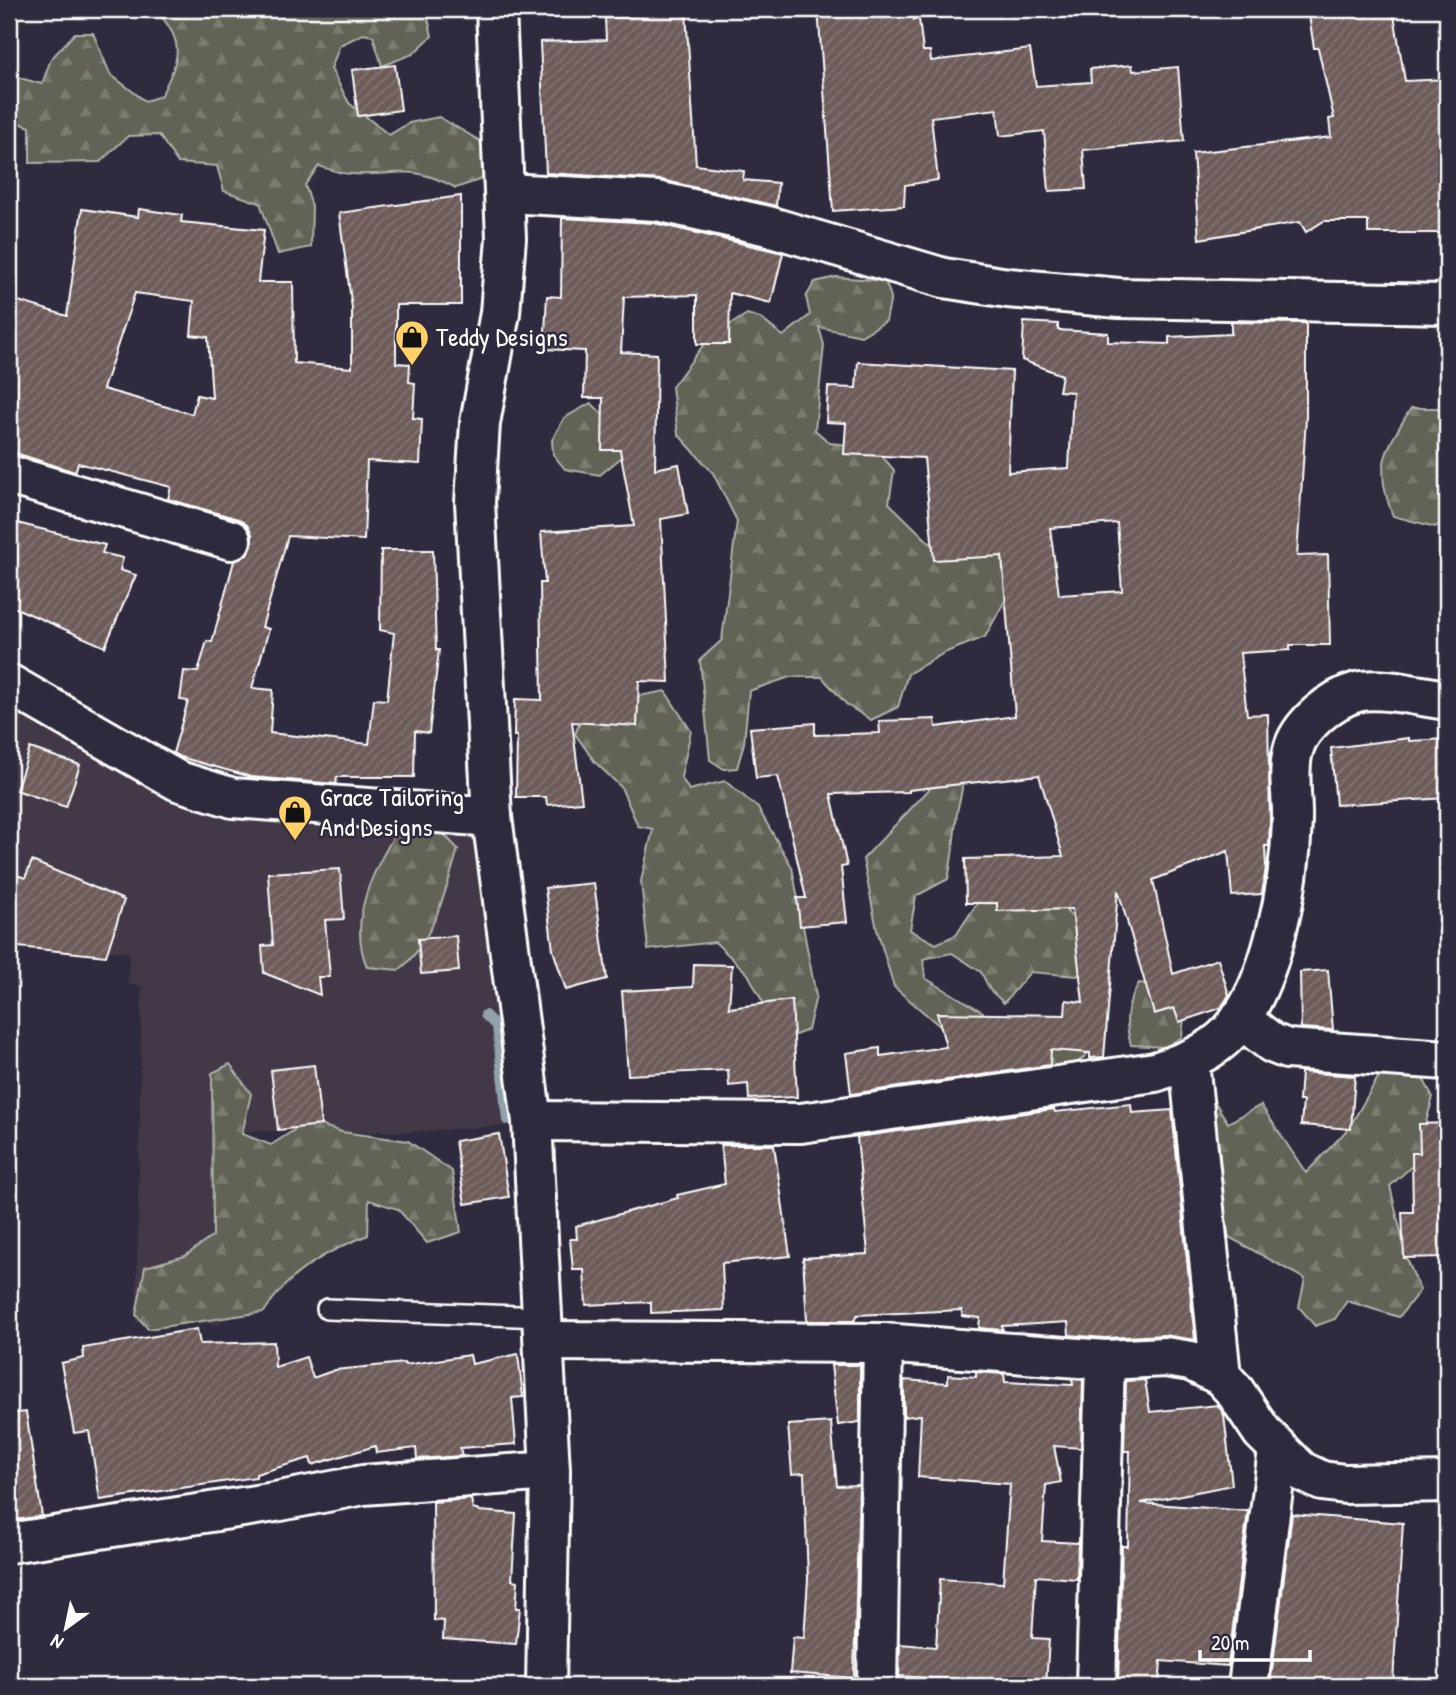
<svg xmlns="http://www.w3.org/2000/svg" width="1456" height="1695" font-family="'Patrick Hand',sans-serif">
	<defs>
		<pattern id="forest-firs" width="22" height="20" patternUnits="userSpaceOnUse" patternTransform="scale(1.75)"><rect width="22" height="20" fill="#626456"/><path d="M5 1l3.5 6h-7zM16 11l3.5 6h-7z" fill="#7a7b6f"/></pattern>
		<pattern id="building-hatch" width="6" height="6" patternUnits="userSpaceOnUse" patternTransform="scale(1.75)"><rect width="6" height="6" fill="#6d5c5a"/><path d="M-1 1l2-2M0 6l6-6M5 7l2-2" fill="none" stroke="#837473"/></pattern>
	</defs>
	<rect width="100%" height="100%" fill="#2f2a3d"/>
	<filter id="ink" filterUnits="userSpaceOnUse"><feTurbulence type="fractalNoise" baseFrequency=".0143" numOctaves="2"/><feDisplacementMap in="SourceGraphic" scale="14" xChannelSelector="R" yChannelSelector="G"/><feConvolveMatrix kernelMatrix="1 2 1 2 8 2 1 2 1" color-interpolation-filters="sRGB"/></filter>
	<g filter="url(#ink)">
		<path fill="#423946" d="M9,700l170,75 296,55 18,131 13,165 -100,6 -180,-1 -6,129v64l-84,-1 6,-337 -14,-2 1,-32 -120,-5z"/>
		<g fill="url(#forest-firs)" stroke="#b0b2aa" stroke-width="2">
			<path d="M155,9h271l6,27 -19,18 -31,12 -9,-30 -10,-2 -23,11 -9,24 18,34 40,32 20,-12 30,-6 48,28 -5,34 -26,9c-48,-26 -57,-11 -105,-14 -10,0 -22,-5 -32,-8l-14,19 7,21 -1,41 -33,7 -18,-51 -36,-12 -7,-25 -39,-3 -19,-28 -31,1 -28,26 -70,1v-36l-21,-8v-44l33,9 9,-25 24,-26h18l17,41 35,27 16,-5c19,-39 25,-53 -6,-87z"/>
			<path d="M836,277l49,4 6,16 -5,24 -25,15 -42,-9 5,18 -9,85 15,13 45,5 19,22 -5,33 52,51 55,-20 16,54 -27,49 -41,16 -36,21 -10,33 -27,13 -24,-15 -25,-28h-32l-41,14 -5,52 -7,25 -13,1 -14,-9 -10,-100 22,-20 15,-119 -24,-48 -35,-39 -6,-47 36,-48 39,-25 13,4 23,18 27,-21 -4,-18 9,-15z"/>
			<path d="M591,403l37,35 6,9 -34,28 -35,-6 -12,-15 -1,-14 12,-22z"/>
			<path d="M1411,408h36v112l-12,7 -42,-11c-20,-50 -8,-65 18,-108z"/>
			<path d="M665,691l26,40 -10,46 8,13 36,-9 33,27 34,59 24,129 -8,34 -25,10 -35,-66 -33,-32 -67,8 -7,-69 12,-52 -15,-3 -17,-39 -26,-25 -20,-28 9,-21 45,-15z"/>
			<path d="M962,776c2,15 -3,23 -5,37 -3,22 -4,44 -9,66l-32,17 -6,34 26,14 20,-9 30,-45 67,-7 14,29 21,19 10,25 -21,20 -47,-4 -26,31 -14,-13 -9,-18 -29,-19 -29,6 2,19 58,34 3,20 -37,2 -55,-47 -17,-57 -14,-71 74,-78z"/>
			<path d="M437,827l21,22c-12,41 -25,94 -59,121l-32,-3c-20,-48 7,-99 32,-139z"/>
			<path d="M1139,983l33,5 13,18 -3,31 -17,10 -34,-2c-7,-24 -5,-40 8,-62z"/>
			<path d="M1100,1036c-17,31 -35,35 -68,36l-11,-15z"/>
			<path d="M1390,1057l24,5 19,35 -7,25 7,25 -43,39 17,73 13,31 -21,27 -52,-16 -12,18 -20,7 -16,-19 6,-28 -76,-42 -40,-176 39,62 33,-18 45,68 43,-45z"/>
			<path d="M230,1064l21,30 -9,40 29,11 37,-24 34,11 66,9 44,30 9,61 -34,11 -29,-34 -29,-9 -1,35c-43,17 -79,37 -104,77l-116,17 -12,-14 9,-48 40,-11 28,-20 -1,-163z"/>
		</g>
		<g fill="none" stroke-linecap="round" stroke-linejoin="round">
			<path stroke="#92a0ac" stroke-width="10" d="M485,1015l12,12 10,93"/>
		</g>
		<g fill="url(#building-hatch)" stroke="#fff" stroke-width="2" fill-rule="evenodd">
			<path d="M818,9h96v11l5,-1 4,32h7l1,10 99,-12 6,37 55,-4 -1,-13 42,-4 1,6 45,-4 6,74 -101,9 3,39 -37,2 -5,-60 -44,5 -3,-27 -66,8 7,63 -33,5 -1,21 -71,5z"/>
			<path d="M1308,9h85l12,72 42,-2v154h-79v-12h-44l-18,11 -6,-10 -101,17 -6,-86 138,-16 -2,-18 5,-1 -16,-70h-4z"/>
			<path d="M686,12l10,153 48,6 -1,9 35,3 -2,23 -114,-26 -116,-7 -6,-131 66,-2 -1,-22z"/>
			<path d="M395,65l6,45 -43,6 -6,-46z"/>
			<path d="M461,196v109h-65v58l14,1 -1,18 6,1 -2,35 9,1 -2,45 -53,-3 -3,79 -76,-4 -26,91 7,2 -17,59 21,2 -3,43 99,11 5,-45 13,1 7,-67 -14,-3 1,-80h52l3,100h3l-10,83 -14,-2 -1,46h-77l-1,7 -85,-7 -71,-20 -7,-4 15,-52 -8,-1 4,-29 14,1 9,-31 5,1 22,-81 13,-6 5,-10v-11l-5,-9 -9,-6 -70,-20 3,-12 -93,-24 -3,9 -66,-21v-153l58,18 15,-107 56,8 1,-8 43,6 -1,7 83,8 -6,52h35l1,81 58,5v-60l-13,-95zM135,293l59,8 -3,34 17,2 4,61 -15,-3 -5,19 -89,-25z"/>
			<path d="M562,218l92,5 129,30 -12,50 -41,-10 -1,51h-32v-49l-73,2 -3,55 36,2 -2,115 24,-5 9,50 -27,5 8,163 -30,-1 -2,45 -65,-4 10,80 -35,3 -1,-8h-30l1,-61h-3l1,-37 27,1 -2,-117h5l-4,-51 93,-6 -14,-76h-18l1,-52h-19l1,-47 -41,-2 3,-53 14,1z"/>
			<path d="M1024,322l34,2v6l50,3v9l61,2v-7l62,-3v-12l75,1v95l-9,138 31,-1 2,90h-40v5l-50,3 7,62 21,-1 2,106 -1,26h-4l1,21 -4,27 -30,2 -4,-45 -75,29 20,94 45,-15 11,36 -8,13 -42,14 -5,-14 -20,6 -36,-124 -14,167 -14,1v-5l-39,-3 -1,15 -199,29 -5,-41 34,-5v8l66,-9 -9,-34 128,2 1,-15 17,2 -11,-93 -75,2v-8h-31l-1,-44 98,-3 -24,-81 -130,15v2l-78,2 16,72 -6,1 6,55 -47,4 -3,-28h9l-28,-122 -22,2 -6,-50 65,-5v12l65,-2 -1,-12 56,-2 1,8 79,-11 -13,-160 -68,4 -10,-102 -80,-4 2,-31 -20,-1 2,-35 28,1 2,-26 154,9 -4,101 61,-4 4,-76 -14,-1 3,-16 -40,-15zM1117,523l5,68 -63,4 -9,-67z"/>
			<path d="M9,521l96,24 -3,8 21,5 -3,12 16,5 -31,72 -96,-42z"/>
			<path d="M1409,738v3l38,-2v59l-111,7 -5,-57z"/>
			<path d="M30,748l50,17 -14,42 -50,-17z"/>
			<path d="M32,861l92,39 -18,56 -97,-10v-74l16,6z"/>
			<path d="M340,869l4,50 -19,1 5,57h-12l2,18 -56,-22 -2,-27 11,-1 -5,-72z"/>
			<path d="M594,883l13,96 -41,11 -13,-40 -8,-62z"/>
			<path d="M456,936l3,35 -38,3 -3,-35z"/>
			<path d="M694,964l38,1 -3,43 63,-8 5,97 -48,2 -1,-15 -19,2 -1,-16 -100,5 -6,-84 71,-4z"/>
			<path d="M1328,970l5,60 -32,-2 -1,-56z"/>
			<path d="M314,1065l7,60 -43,5 -7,-60z"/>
			<path d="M1301,1072l54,4 -4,53 -50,-4 2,-24h-4z"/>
			<path d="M1131,1104l1,9 40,-3 23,230 -31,-5 -59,3 -36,-3 -1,-13 -66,4 1,4 -24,-2 1,-10 -18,-2v-6l-105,5 -3,6h-47l-4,-63 65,-4 -11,-117 197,-28 1,3z"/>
			<path d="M1447,1123l-2,134 -41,1 -2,-46h11l-1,-59h8l-1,-29z"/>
			<path d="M499,1134l10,63 -44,7 -10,-63z"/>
			<path d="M721,1145h53l16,111 -68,7 2,47 -73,3v-11l-65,3 -2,-35h-11l-3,-31h7l-1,-13 102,-28 -1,-3 48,-11z"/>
			<path d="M197,1329l3,15 74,-2 1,25 31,-10 7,21 22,-8 69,-7 1,2 65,-10 2,9 46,-10 5,43 -11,1 4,46 -56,4 2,8 -45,3 -1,-11 -40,5 -1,-7 -63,19 -2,-7 -54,16v3l-156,23 -11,-69 -15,2 -13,-70 23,-5 -1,-10z"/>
			<path d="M831,1365h29v57l-22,3z"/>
			<path d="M976,1372l28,2 1,8 68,3 -1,-6 11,1 -2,68 -27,-2 7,36 -15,3 -4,56 36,2 -1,36 -41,-3 -4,62 17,1 -3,47 -147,-10 1,-32 36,3 4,-68 63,4 7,-99 -92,-7 3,-62 -17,2v-37l44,3v-8l28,2z"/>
			<path d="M1145,1380l5,32 68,-7 6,10 8,70 -91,18 107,8 -20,155 -67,-5 -2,25h-41l4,-140h6l2,-95h-6l2,-70z"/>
			<path d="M26,1412l16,104 -33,5v-107z"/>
			<path d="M831,1422l6,64 22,-1 -5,193 -64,-5 3,-36 11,1 4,-59 -4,-106 -12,1 -4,-49z"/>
			<path d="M471,1499l2,10 7,2 36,3 -4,66 6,1 -2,27h4l-4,36 -73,-5 1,-18 -10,-1 -1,-118z"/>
			<path d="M1292,1514l111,9 -10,159 -30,-2v6h-93z"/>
		</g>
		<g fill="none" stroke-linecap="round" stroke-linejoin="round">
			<g stroke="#fff" stroke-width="24">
				<path id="service" d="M327,1309l217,8"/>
			</g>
			<g stroke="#fff" stroke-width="44">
				<g id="minor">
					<path d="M506,193l151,8 111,25 176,52 64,10 111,10 328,6"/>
					<path d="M9,475l222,65"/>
					<path d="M9,684l169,97 55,17 259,19"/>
					<path d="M1240,1018l32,25 15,6 160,11"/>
					<path d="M1189,1061l32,315"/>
					<path d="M532,1121l269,2 354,-51c27,-9 55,-18 75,-40 43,-46 60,-150 62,-211 1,-22 -5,-48 1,-70 6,-26 39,-52 64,-59 23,-6 66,5 90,8"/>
					<path d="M545,1341l338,2 222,17 60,-3 26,4 30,15 13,14 28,42 39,39 21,10 23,3 102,-2"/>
					<path d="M9,1543l266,-41 88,-17 187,-14"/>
					<path d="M877,1686l6,-343"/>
					<path d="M1096,1686l9,-326"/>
					<path d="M1248,1686l30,-236"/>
				</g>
			</g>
			<g stroke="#fff" stroke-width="44">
				<path id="tertiary" d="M496,9l10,229 -6,75 -20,110 -5,79 17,315 40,304 18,350 -4,215"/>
			</g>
			<use href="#service" stroke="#2f2a3d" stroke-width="19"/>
			<use href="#minor" stroke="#2f2a3d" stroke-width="38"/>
			<use href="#tertiary" stroke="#2f2a3d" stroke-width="38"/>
		</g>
	</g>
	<defs>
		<g id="shop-pin" transform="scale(1.75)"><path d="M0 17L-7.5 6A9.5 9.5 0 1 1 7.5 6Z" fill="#ffd166" stroke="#2f2a3d"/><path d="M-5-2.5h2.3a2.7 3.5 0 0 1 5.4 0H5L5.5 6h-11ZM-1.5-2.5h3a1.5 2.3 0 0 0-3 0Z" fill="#111"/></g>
	</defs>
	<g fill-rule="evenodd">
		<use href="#shop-pin" x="412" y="337"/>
		<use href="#shop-pin" x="295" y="812"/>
	</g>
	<g text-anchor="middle" stroke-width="5" stroke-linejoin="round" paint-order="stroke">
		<g font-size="26" fill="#fff" stroke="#2f2a3d" text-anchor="start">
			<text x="436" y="346">Teddy Designs</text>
			<text x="320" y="806">Grace Tailoring<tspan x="320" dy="30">And Designs</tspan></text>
		</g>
	</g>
	<rect width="1456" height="1695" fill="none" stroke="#2f2a3d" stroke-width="35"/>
	<rect x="18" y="18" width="1421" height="1660" fill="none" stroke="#fff" stroke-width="2.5" filter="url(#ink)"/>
	<g transform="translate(66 1628) rotate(213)" stroke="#2f2a3d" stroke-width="5" paint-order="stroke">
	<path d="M0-5L12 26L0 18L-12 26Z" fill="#ffffff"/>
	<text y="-10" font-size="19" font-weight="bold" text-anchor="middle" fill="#ffffff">N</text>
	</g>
	<path d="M1200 1650v10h110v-10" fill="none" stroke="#ffffff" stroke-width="3.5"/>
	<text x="1211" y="1650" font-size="21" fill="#ffffff" stroke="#2f2a3d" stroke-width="5" paint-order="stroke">20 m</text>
</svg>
